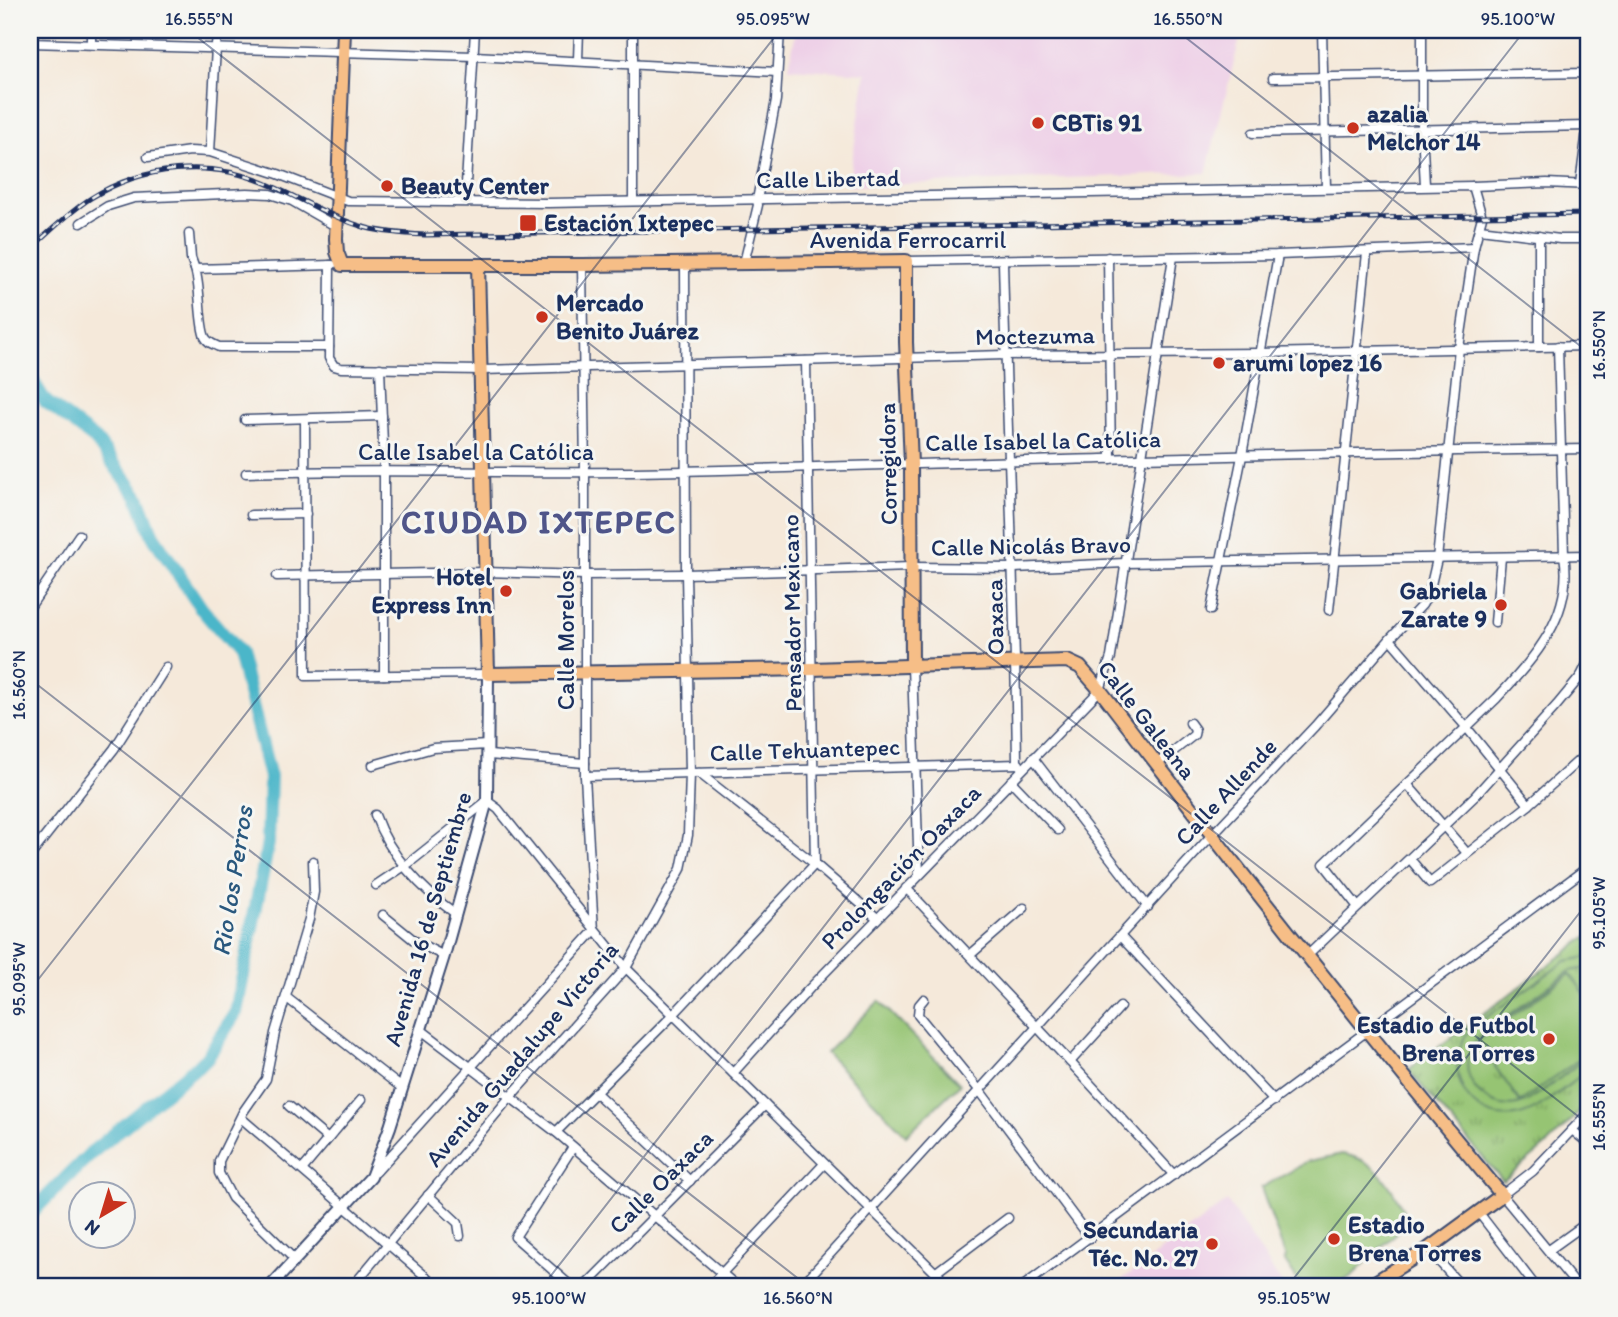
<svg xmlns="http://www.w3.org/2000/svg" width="1618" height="1317" font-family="Itim,sans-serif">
	<defs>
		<pattern id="park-tufts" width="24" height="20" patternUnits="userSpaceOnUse" patternTransform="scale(1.75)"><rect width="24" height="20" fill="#96c473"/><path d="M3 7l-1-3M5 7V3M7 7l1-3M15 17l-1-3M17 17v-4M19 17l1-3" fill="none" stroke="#7aa062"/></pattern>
	</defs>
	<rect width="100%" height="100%" fill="#f6f6f2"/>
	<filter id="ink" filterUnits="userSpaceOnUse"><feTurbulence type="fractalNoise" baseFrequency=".0143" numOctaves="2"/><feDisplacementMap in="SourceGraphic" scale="14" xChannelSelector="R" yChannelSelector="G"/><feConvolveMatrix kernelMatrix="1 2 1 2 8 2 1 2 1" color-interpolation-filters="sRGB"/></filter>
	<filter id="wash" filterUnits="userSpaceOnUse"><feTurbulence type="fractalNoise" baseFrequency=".00686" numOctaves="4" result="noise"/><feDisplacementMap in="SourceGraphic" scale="28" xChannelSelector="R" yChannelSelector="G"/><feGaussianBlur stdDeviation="1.57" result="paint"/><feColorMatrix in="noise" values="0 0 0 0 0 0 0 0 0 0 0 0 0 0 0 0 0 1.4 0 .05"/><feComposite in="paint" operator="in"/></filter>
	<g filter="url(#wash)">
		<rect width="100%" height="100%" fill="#f5e9da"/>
		<g fill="#eed0e7">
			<path d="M796,30h446l-36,143 -358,13 18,-113 -77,-5z"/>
			<path d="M1227,1201l57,86h-172z"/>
		</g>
		<path fill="url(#park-tufts)" stroke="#587a68" stroke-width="2" d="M1588,936v167l-40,41 -45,37 -95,-111z"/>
		<g fill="#96c473" stroke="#587a68" stroke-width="2">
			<path d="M1588,957v11l-18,3 -93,67c-9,12 -13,27 -7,41 9,21 35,33 55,23 22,-12 43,-31 63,-46v14c-18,13 -47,40 -68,45 -52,12 -81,-47 -50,-86l96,-68z"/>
			<path d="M1570,974l18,24v55l-68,49 -43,-61z"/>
			<path d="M879,1001l81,83 -54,51 -80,-82z"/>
			<path d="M1342,1154c28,4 44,23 57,48 3,6 6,14 10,18l-56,55 -19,12h-32l-18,-27 2,-2 -25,-70 48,-27z"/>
		</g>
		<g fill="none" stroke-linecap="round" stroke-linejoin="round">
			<path stroke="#4bb6c9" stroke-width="14" d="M30,377l15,24 51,39 42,57 15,39 48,72 38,45 31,124 -2,66 -32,169 -30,47 -115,94 -61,61"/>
		</g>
	</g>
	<g filter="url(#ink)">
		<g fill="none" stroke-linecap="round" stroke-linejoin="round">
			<g stroke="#3c4b71" stroke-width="11">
				<g id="minor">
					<path d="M633,30v171"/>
					<path d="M1322,30l4,158"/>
					<path d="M1422,30v100l3,55"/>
					<path d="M30,43l444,13 303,16"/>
					<path d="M91,44v-14"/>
					<path d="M578,60l1,-30"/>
					<path d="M1273,78l315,-5"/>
					<path d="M1253,133l335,-7"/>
					<path d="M210,152l7,-122"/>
					<path d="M148,157l42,-6 20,1 68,22 70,27 200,2 925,-17 9,31 -8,30 -15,101 -22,211 -8,34 -7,12 -32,34 -75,87 -104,110 -411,451"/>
					<path d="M1580,184l8,-61"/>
					<path d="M1473,186l74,-3 41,2"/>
					<path d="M465,201l10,-171"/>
					<path d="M81,223l27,-17 26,-8 113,-5 23,1 22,7 45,26"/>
					<path d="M1480,229l80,10h28"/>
					<path d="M189,234l2,24 4,11"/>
					<path d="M1108,257l3,202"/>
					<path d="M906,261l372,-6 196,-8"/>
					<path d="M1003,261c4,168 12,335 14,502"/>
					<path d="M744,263l14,-58 -1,-5 19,-100 4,-70"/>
					<path d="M330,265l-1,93 5,8 7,2 141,2 523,-15 256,-2 327,-7"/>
					<path d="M329,347h-110c-6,-3 -11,-4 -14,-10 -6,-13 -4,-49 -10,-68l137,-4"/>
					<path d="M1539,347v-111"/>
					<path d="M380,368l4,102v205"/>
					<path d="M245,420l137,-4"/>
					<path d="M305,420l1,256 182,-2"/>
					<path d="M246,473c146,-5 292,2 438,-2 302,-9 603,-18 904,-22"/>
					<path d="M251,515l55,-1"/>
					<path d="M277,576l208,-4 100,3 101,-1 225,-7 103,1 111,-5 463,-8"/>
					<path d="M30,607l49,-72"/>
					<path d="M1211,610l30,-149 37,-206"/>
					<path d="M1329,610l38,-357"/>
					<path d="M1495,622l6,-64"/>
					<path d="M1390,639l77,89 62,77"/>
					<path d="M912,666l7,209"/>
					<path d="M1581,676l7,9"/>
					<path d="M489,755l96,8"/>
					<path d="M1033,758l115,149"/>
					<path d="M1157,764l37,-29 1,-5 -5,-7"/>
					<path d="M373,765l60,-17 55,-3"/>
					<path d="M699,773l116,91 62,54"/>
					<path d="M585,776l434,-12"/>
					<path d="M1011,781l47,49"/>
					<path d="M1407,784l60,69"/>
					<path d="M375,815c14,40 47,75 81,99"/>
					<path d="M30,856l84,-107 52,-82"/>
					<path d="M1410,859l20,24 99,-78 59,-53"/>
					<path d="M376,885l33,-22 78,-62 11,8 128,159 324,319"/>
					<path d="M906,888l164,174 104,113"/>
					<path d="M1358,907l-34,-43 173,-166c38,-41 77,-83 67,-143l-6,-209"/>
					<path d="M383,915l32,26 29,15"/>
					<path d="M1121,937l153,164"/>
					<path d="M970,955l54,-47"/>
					<path d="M1307,956l168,-160 82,-91 24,-29 7,-14"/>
					<path d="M287,998l115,90"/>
					<path d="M924,999l-5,6 -1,10 62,76 110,147"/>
					<path d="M420,1029l136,103 182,155"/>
					<path d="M1070,1062l50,-55"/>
					<path d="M733,1073l77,-85 290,-298 11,-33 62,-400"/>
					<path d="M595,1092l95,89"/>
					<path d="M289,1106l39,33"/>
					<path d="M241,1118l197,169"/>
					<path d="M1572,1130l16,13"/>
					<path d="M556,1132l117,-117 142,-151 -9,-503"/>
					<path d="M302,1170l59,-70"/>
					<path d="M376,1172l218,-241 -9,-155v-304l-3,-207"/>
					<path d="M428,1195l30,28 2,13"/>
					<path d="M1479,1213l57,74"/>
					<path d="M1428,1249l34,38"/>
					<path d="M1549,1250l39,-28"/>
					<path d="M295,1260l-63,-62 -13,-25v-12l24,-49 23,-33 9,-46 34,-114 5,-27 -1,-31"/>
					<path d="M935,1273l73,-55"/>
					<path d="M352,1287l158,-190 116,-129 55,-99 7,-34 2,-62 -4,-199 -1,-311"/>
					<path d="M416,1287l9,-11"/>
					<path d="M572,1287l-57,-50 58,-90"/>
					<path d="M584,1287l181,-182"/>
					<path d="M709,1287l115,-123"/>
					<path d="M1022,1287l566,-420"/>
					<path d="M1578,1287l-76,-92 31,-24 55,-58"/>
				</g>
			</g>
			<g stroke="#3c4b71" stroke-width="14">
				<path id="tertiary" d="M270,1287l101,-110 19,-50 54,-171 43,-155 1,-127"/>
			</g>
			<g stroke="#3c4b71" stroke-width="16">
				<g id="primary">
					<path d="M344,30l-8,209 1,13 5,13h240l324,-4v81l5,122 1,202"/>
					<path d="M478,265l10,409 324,-5 255,-8 13,6 20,23c131,171 264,340 402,505l-74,54 -61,38"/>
				</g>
			</g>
			<use href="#minor" stroke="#fff" stroke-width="8"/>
			<use href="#tertiary" stroke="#fff" stroke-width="10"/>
			<use href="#primary" stroke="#f6be87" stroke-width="12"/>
			<g stroke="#1b2f5e" stroke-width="5">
				<path id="rail" d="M30,249c20,-17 39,-37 61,-51 51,-32 118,-39 174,-15 34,14 66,35 102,45 19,5 38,6 58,7l1163,-21"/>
			</g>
			<use href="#rail" stroke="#f6f6f2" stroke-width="2.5" stroke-dasharray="8" stroke-linecap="butt"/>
		</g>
	</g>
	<path fill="none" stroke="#1b2f5e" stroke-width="2" stroke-opacity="0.45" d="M188,30l1400,1094M1176,30l412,322M30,36l5,-6M30,679l779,608M30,990l750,-960M542,1287l983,-1257M1287,1287l301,-385"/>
	<g fill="#c8321e" stroke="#f6f6f2" stroke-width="2.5">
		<circle cx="1038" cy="123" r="7"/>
		<circle cx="1353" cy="128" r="7"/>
		<circle cx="387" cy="186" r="7"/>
		<rect x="519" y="214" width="18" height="18" rx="3.5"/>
		<circle cx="542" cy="317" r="7"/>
		<circle cx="1219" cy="363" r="7"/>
		<circle cx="506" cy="591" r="7"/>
		<circle cx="1501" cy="605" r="7"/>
		<circle cx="1549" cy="1039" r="7"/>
		<circle cx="1334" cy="1239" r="7"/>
		<circle cx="1212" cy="1244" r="7"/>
	</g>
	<g text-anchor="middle" stroke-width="6" stroke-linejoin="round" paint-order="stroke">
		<g font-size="24" font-weight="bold" fill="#1b2f5e" stroke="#f6f6f2" text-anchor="start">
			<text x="1367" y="122">azalia<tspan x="1367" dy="28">Melchor 14</tspan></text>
			<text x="1052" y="131">CBTis 91</text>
			<text x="401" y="194">Beauty Center</text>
			<text x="544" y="231">Estación Ixtepec</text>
			<text x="556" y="311">Mercado<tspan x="556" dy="28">Benito Juárez</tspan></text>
			<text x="1233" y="371">arumi lopez 16</text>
			<text x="492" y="585" text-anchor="end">Hotel<tspan x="492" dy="28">Express Inn</tspan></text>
			<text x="1487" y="599" text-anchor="end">Gabriela<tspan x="1487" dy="28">Zarate 9</tspan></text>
			<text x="1535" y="1033" text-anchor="end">Estadio de Futbol<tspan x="1535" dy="28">Brena Torres</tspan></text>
			<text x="1348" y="1233">Estadio<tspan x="1348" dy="28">Brena Torres</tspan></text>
			<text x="1198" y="1238" text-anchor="end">Secundaria<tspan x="1198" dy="28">Téc. No. 27</tspan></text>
		</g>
		<g font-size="24" fill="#1b2f5e" stroke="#f6f6f2">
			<text transform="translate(828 179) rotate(-1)" y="8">Calle Libertad</text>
			<text x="908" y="248">Avenida Ferrocarril</text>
			<text transform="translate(1035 336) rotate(-1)" y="8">Moctezuma</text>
			<text transform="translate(1043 441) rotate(-1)" y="8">Calle Isabel la Católica</text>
			<text x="476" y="460">Calle Isabel la Católica</text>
			<text transform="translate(888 464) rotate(-91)" y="8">Corregidora</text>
			<text transform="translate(1031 546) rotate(-1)" y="8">Calle Nicolás Bravo</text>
			<text transform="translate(792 613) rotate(-91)" y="8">Pensador Mexicano</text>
			<text transform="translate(995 617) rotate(-91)" y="8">Oaxaca</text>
			<text transform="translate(566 640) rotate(-90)" y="8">Calle Morelos</text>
			<text transform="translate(1147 720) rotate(52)" y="8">Calle Galeana</text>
			<text transform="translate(805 750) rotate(-2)" y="8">Calle Tehuantepec</text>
			<text transform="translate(1226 792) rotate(-47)" y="8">Calle Allende</text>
			<text transform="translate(901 867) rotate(-46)" y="8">Prolongación Oaxaca</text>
			<text transform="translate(428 919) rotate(-74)" y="8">Avenida 16 de Septiembre</text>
			<text transform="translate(522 1054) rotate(-50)" y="8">Avenida Guadalupe Victoria</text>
			<text transform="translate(661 1182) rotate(-45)" y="8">Calle Oaxaca</text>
		</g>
		<g font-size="26" font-style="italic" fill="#29587e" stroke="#f6f6f2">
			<text transform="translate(232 881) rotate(-81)" y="9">Rio los Perros</text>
		</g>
		<g font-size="32" font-weight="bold" letter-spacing="2" fill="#4f5589" stroke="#f6f6f2">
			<text x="539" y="533">CIUDAD IXTEPEC</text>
		</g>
	</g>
	<rect width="1618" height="1317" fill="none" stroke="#f6f6f2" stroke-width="77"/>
	<g transform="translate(102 1215) rotate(218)"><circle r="33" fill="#f6f6f2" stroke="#9ea6b7" stroke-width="2"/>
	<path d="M0-5L12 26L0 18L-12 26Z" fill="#c8321e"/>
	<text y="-10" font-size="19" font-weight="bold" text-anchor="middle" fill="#1b2f5e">N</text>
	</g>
	<rect x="38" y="38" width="1542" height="1240" fill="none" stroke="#1b2f5e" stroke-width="2.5"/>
	<g font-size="18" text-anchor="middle" fill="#1b2f5e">
		<text x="199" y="25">16.555°N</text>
		<text x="773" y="25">95.095°W</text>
		<text x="1188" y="25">16.550°N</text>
		<text x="1518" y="25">95.100°W</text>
		<text transform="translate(1599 345) rotate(-90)" y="6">16.550°N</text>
		<text transform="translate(19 685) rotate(-90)" y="6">16.560°N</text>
		<text transform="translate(1599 913) rotate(-90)" y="6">95.105°W</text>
		<text transform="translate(19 979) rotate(-90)" y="6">95.095°W</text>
		<text transform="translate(1599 1117) rotate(-90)" y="6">16.555°N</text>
		<text x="549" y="1304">95.100°W</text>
		<text x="798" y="1304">16.560°N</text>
		<text x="1294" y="1304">95.105°W</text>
	</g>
</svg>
